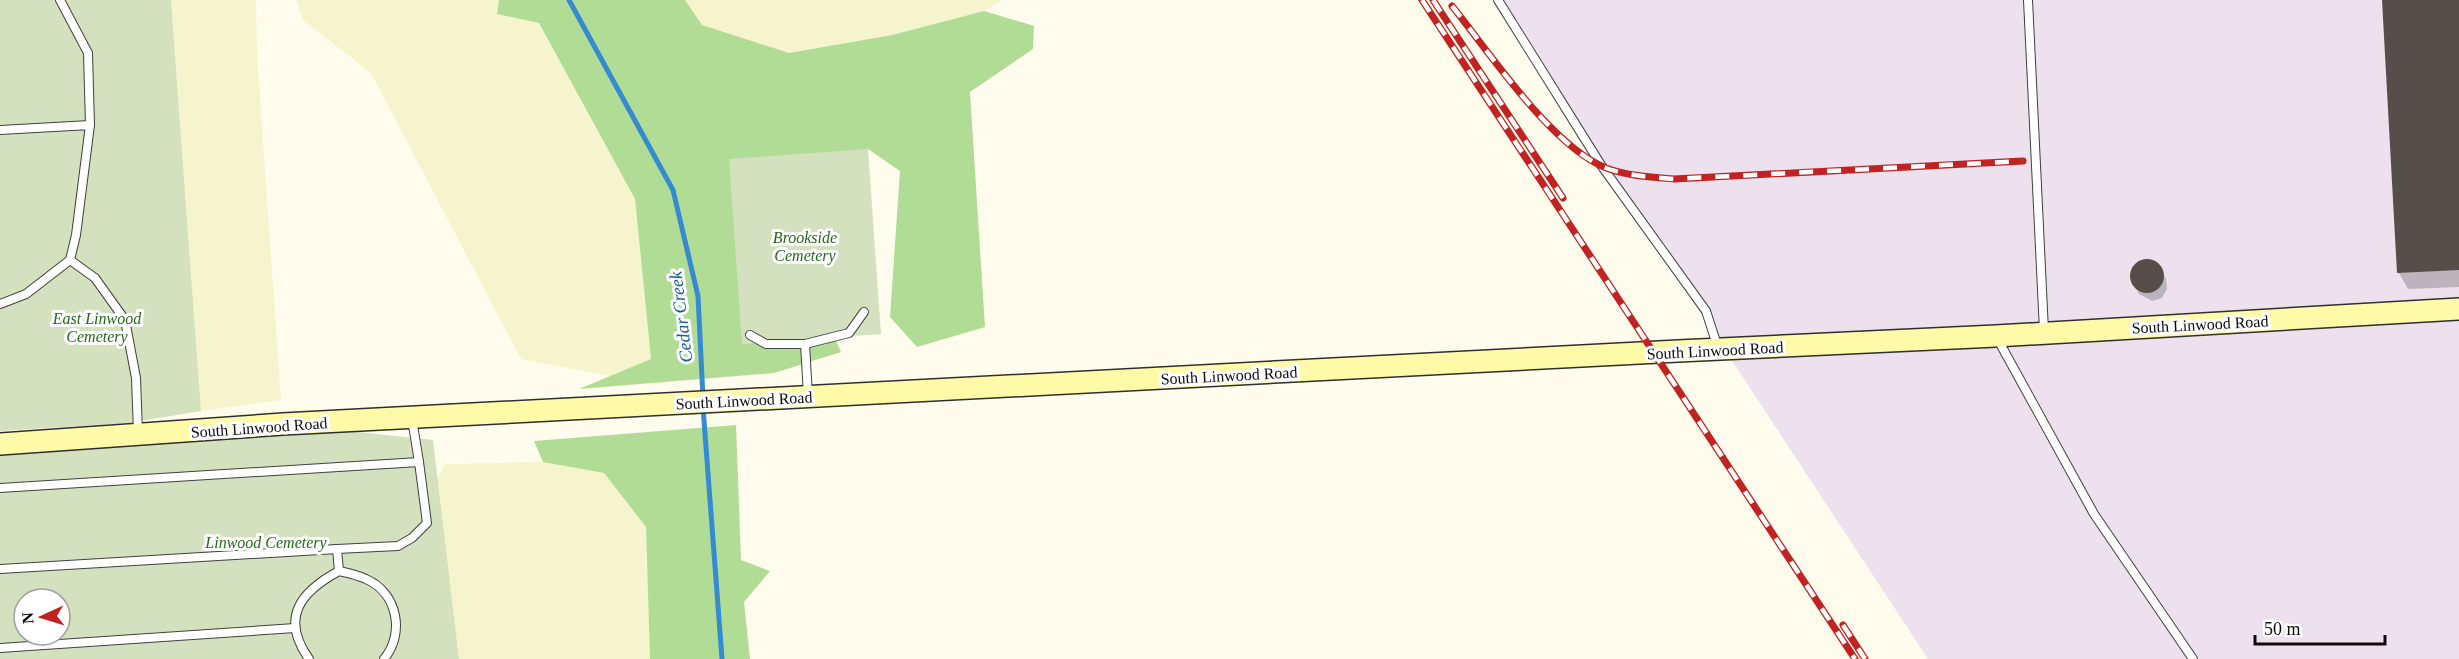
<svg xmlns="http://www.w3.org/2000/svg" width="2459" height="659" font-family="'Times New Roman',serif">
	<rect width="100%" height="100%" fill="#fffced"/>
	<path fill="#ece1ec" d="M1495,0h964v659h-531z"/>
	<g fill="#f6f4cd">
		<path d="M171,0h85l1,54 24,346 -80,11z"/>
		<path d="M296,0h203l-2,14 42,9 96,176 16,161 -41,16 -89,-17 -150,-286 -68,-53z"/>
		<path d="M685,0h317l-18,11 -92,24 -103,18 -88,-28z"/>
		<path d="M543,462l61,11 42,54 4,132h-191l-23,-178 9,-17z"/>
	</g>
	<g fill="#b1dc95">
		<path d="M499,0h186l17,25 87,28 103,-18 92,-24 50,15 -1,23 -63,43 15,235 -68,20 -27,-30 10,-146 -32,-22 -39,176 12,27 -67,21 -195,16 72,-30 -16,-160 -96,-176 -42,-9z"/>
		<path d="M736,425l5,135 29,11 -26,31 6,57h-100l-4,-132 -42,-54 -61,-11 -9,-21z"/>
	</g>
	<g fill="#d4e1be" fill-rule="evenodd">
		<path d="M0,0h171l30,411 -73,12 -128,8z"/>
		<path d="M868,149l13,185 -139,10 -13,-185z"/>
		<path d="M283,424l150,16 26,219h-459v-215zM24,599h36v36h-36z"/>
	</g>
	<g fill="#0003">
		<path d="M2383,0h76v287l-51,2 -9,-16z"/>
		<path d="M2149,260l9,5 8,14 1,10 -5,9 -10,3 -13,-7 -7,-13v-11l7,-8z"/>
	</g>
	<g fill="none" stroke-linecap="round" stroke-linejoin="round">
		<g stroke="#358bd1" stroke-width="5">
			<path d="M569,0l104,190 25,106 5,102"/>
			<path d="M703,407l19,252"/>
		</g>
	</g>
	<g fill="#564f49">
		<path d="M2382,0h77v270l-62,3z"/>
		<circle cx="2147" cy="276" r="17"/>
	</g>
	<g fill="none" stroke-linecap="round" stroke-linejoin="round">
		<g stroke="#404040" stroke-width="10">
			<g id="service">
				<path d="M60,0l28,53 2,72"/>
				<path d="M1498,0l103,165 105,146 12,37"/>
				<path d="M2028,0l16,331"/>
				<path d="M0,130l90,-5 -14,110 -6,25 -44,34 -26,10"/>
				<path d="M70,260l25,18 30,42 11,58 2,55"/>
				<path d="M750,335l16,9h39l44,-11 15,-21"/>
				<path d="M1997,338l97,176 99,145"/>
				<path d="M805,344l3,52"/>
				<path d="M0,488l419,-26 -7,-43"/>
				<path d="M0,569l337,-20"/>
				<path d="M339,571l-2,-22 61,-3 14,-8 15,-15 -8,-61"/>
				<path d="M0,648l295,-20"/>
				<path d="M309,659c-29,-41 -9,-67 30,-88 9,2 19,4 27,8 32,14 39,55 18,80"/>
			</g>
		</g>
		<g stroke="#2f2f2f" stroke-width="24">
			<path id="secondary" d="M0,444l283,-20 1395,-73 318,-15 463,-27"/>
		</g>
		<use href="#service" stroke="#fff" stroke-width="8"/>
		<use href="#secondary" stroke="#fffaa8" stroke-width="21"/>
		<g stroke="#c22221" stroke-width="7">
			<g id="rail">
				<path d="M1422,0l433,659"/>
				<path d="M1433,0l130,198"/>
				<path d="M1452,6c38,47 99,140 154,162 22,8 44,9 68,11l349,-18"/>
				<path d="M1843,625l22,34"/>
			</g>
		</g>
		<use href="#rail" stroke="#fff" stroke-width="4.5" stroke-dasharray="14" stroke-linecap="butt"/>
	</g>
	<g text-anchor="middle" stroke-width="6" stroke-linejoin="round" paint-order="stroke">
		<g font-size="16" font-style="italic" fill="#27671b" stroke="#fff">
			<text x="805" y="243">Brookside<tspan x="805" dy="18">Cemetery</tspan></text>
			<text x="97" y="324">East Linwood<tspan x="97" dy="18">Cemetery</tspan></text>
			<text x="266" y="548">Linwood Cemetery</text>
		</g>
		<g font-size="16" fill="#0d0d0d" stroke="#fff">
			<text transform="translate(2200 324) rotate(-3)" y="6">South Linwood Road</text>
			<text transform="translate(1715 350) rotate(-3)" y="6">South Linwood Road</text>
			<text transform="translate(1229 375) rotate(-3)" y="6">South Linwood Road</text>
			<text transform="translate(744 400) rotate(-3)" y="6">South Linwood Road</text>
			<text transform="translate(259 427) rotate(-4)" y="6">South Linwood Road</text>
		</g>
		<g font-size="18" font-style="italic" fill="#125ca3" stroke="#fff">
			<text transform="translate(681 317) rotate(-97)" y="6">Cedar Creek</text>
		</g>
	</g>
	<g transform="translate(42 617) rotate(266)"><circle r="28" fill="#ffffff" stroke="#9e9e9e" stroke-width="1.5"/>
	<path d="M0-4.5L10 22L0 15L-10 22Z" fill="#c22221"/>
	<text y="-9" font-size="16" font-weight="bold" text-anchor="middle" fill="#0d0d0d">N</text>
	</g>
	<path d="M2255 635v9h130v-9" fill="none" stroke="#0d0d0d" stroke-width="3"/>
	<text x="2264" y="635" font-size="18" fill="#0d0d0d" stroke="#ffffff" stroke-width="4.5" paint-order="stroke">50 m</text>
</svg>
